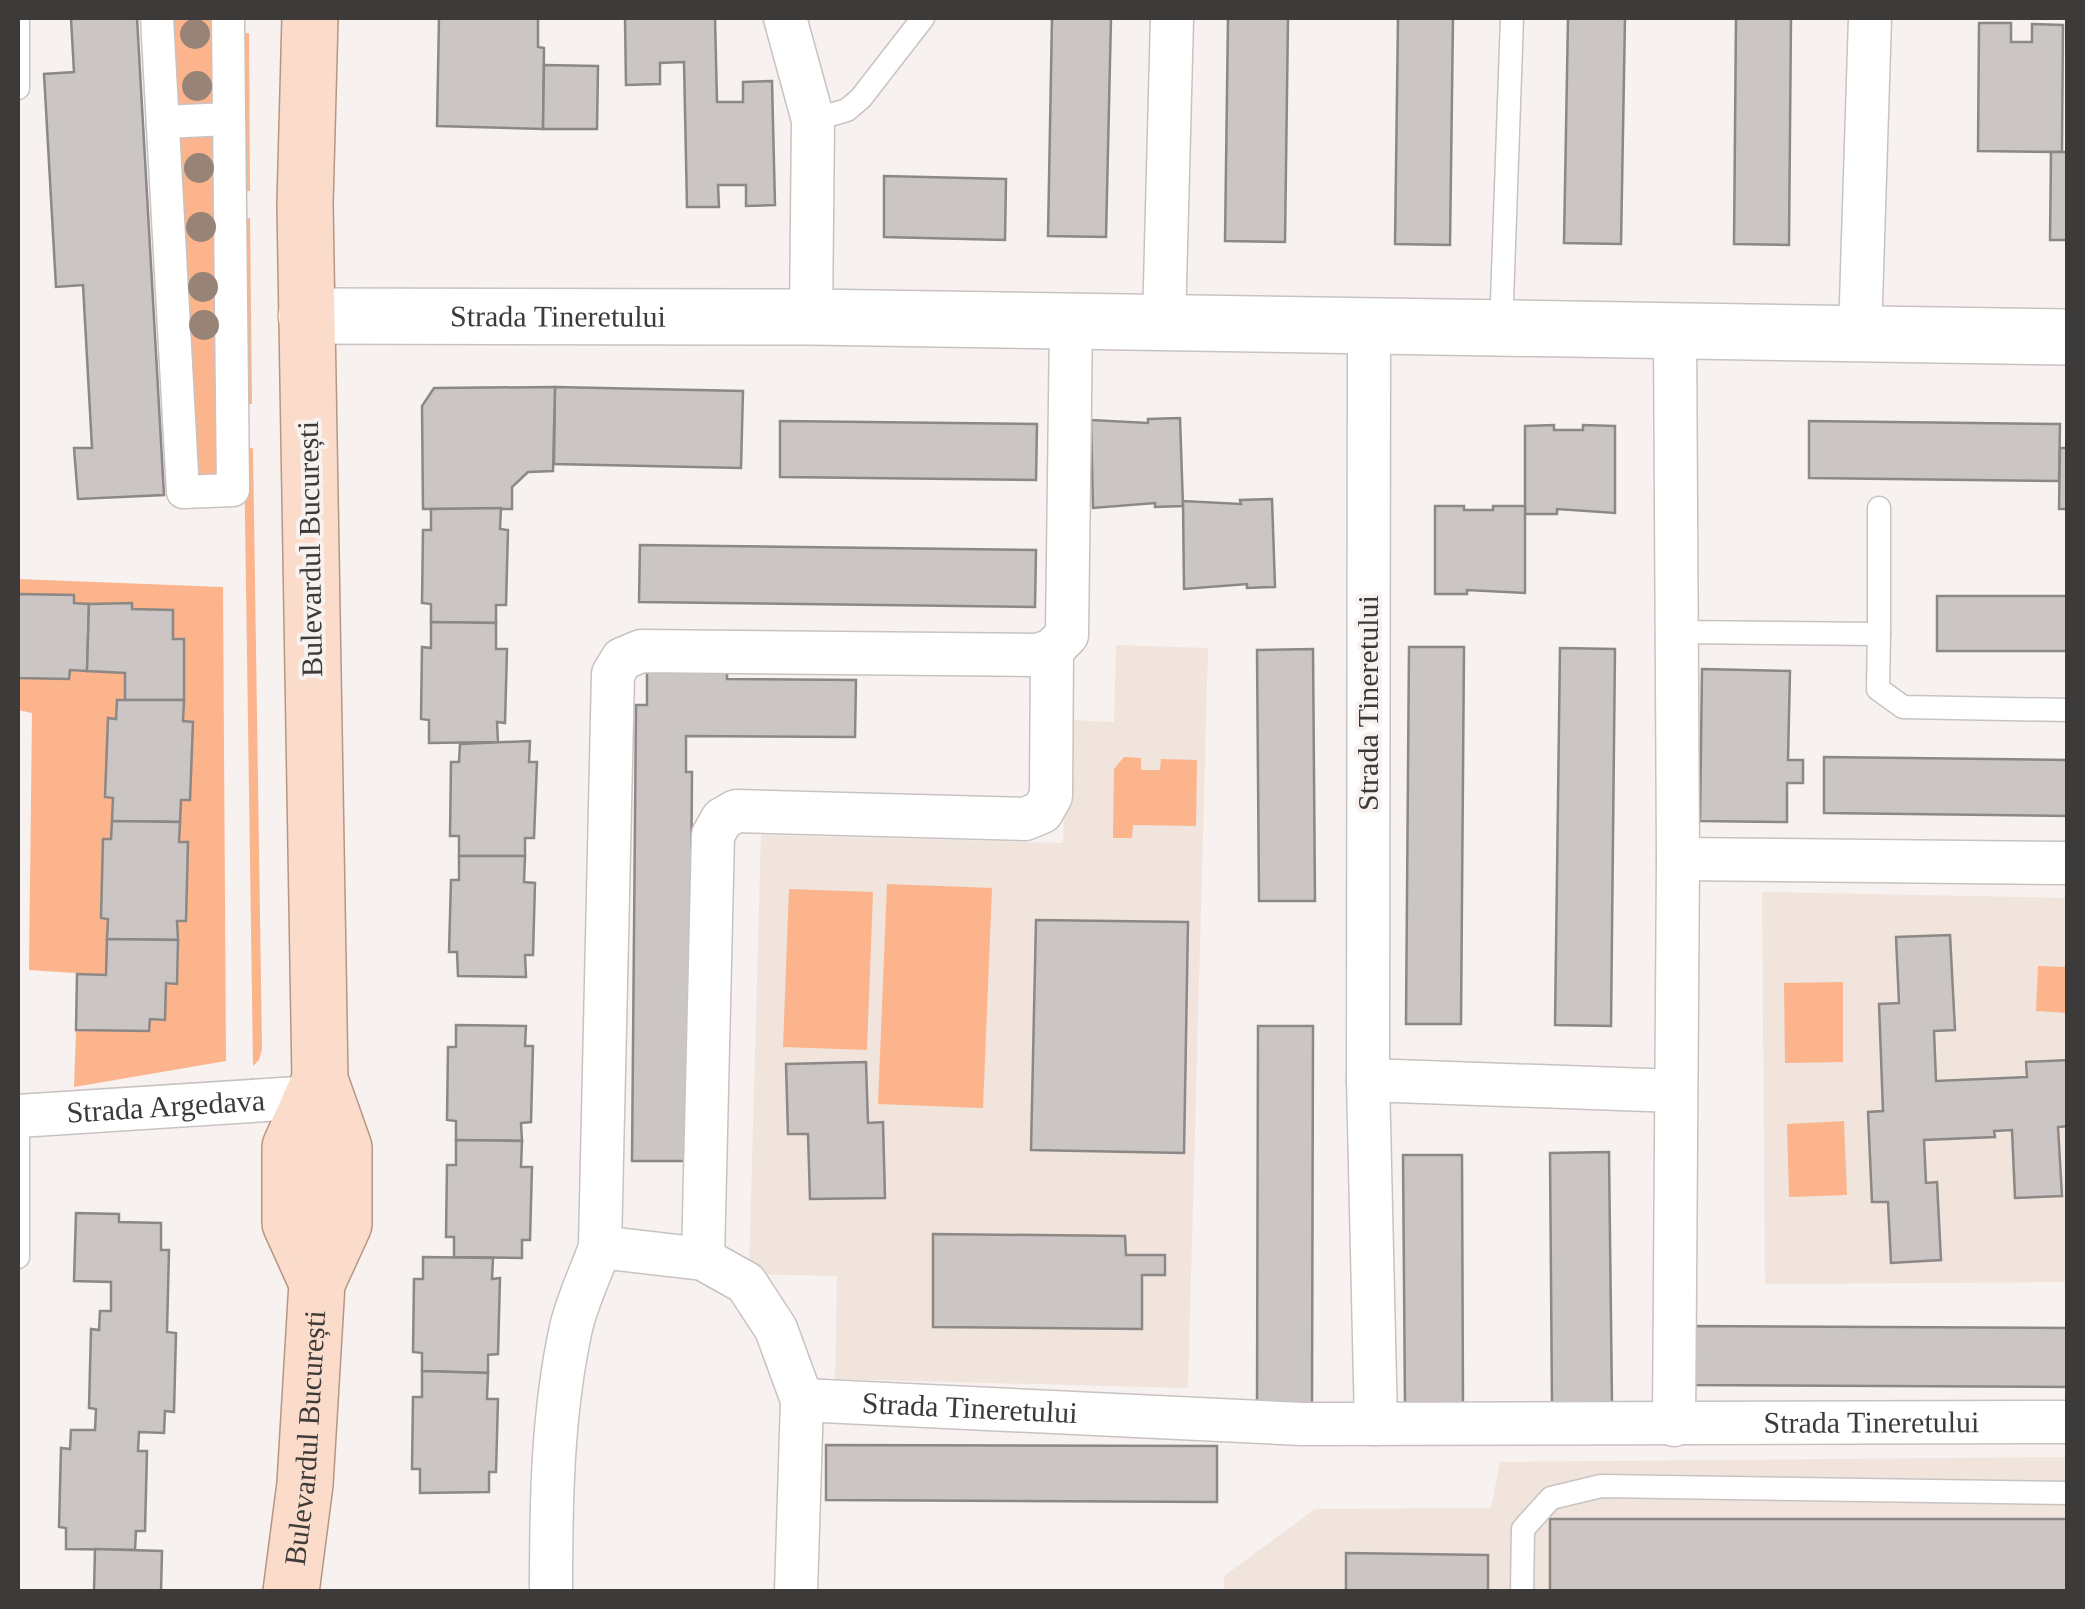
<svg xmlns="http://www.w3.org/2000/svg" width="2085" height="1609" font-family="'Times New Roman',serif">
	<rect width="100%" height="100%" fill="#f7f1ef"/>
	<g fill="#f0e4dd">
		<path d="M1116,645l92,3 -20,740 -353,-9 2,-103 -88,-2 12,-439 302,8 4,-123 47,2z"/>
		<path d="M1762,892l305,6v384l-302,2z"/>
		<path d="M2067,1457v134l-843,1v-16l91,-67 176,-1 9,-46z"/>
	</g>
	<g fill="#fbb48c">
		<path d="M157,18h71l5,472 -50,2z"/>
		<path d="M249,33l1,158h-9l-2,-157z"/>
		<path d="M241,218h9l2,186h-8z"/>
		<path d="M253,448l9,601 -3,11 -6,6 -9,-617z"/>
		<path d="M18,579l205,8 3,474 -152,26 2,-57 73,1 1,-12h15l1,-36 11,-62 9,-1 2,-77 -9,-1 2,-42 9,-1 3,-77 -10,-1 1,-81 -11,-1 -41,-30 -1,-6h-57v-8l-56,-1z"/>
		<path d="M70,670l55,3v27h-8l-1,19h-8l-3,78 8,1 -2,41 -8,1 5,79 -2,56 -77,-5 3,-257 -14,-3v-32l51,1z"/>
		<path d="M1124,757l17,1v12h19l1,-11 36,1 -1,66 -63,-1 -1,13h-19l1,-69z"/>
		<path d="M887,884l105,4 -9,220 -105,-4z"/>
		<path d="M789,889l84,3 -6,158 -84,-3z"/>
		<path d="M2038,966l29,1v46l-31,-2z"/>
		<path d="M1843,982v80l-58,1 -1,-80z"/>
		<path d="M1844,1121l3,74 -58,2 -2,-73z"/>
	</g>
	<g fill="#cbc6c4" stroke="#8c8885" stroke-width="2.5">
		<path d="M71,18h66l27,477 -86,4 -4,-51h18l-9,-163 -27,2 -12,-213 30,-2z"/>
		<path d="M439,18h99v29l6,1 -1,81 -106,-3z"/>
		<path d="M625,18h90l2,84h26v-20l29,-1 3,124 -29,1v-21h-28l1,22h-32l-3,-145 -24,1v21l-34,1z"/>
		<path d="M1052,18h59l-5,219 -58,-1z"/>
		<path d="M1228,18h60l-3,224 -60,-1z"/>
		<path d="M1398,18h55l-3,227 -55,-1z"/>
		<path d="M1568,18h57l-4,226 -57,-1z"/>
		<path d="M1736,18h55l-2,227 -55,-1z"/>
		<path d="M1979,23h32v19h21v-18l31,1 -1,127 -84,-1z"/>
		<path d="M544,65l54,1 -1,63h-54z"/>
		<path d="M2051,152h17v88h-18z"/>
		<path d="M884,176l122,3 -1,61 -121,-3z"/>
		<path d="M555,387l188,4 -2,77 -187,-4z"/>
		<path d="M555,387l-2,84 -25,1 -16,15v22h-89l-1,-103 12,-18z"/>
		<path d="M1180,418l3,88 -28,1v-4l-62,5 -2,-88 57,3v-4z"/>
		<path d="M780,421l257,3 -1,56 -256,-3z"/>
		<path d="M1809,421l251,3 -1,57 -250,-3z"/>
		<path d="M1554,425v5h29v-5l32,1v87l-58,-4v5h-32v-88z"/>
		<path d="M2060,448h8v61h-9z"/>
		<path d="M1272,499l3,88 -28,1v-4l-63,5 -1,-88 58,3 -1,-4z"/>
		<path d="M1435,506h29v4h29v-4h32v87l-58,-3v4h-32z"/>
		<path d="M501,508l-1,21 8,1 -2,75h-10v18l-65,-1v-18l-9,-1 1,-73h8v-21z"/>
		<path d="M640,545l396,5 -1,57 -396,-5z"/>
		<path d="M18,594l56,1v8l15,1 -2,67 -17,-1 -1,9 -51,-1z"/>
		<rect x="1937" y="596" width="131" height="55"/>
		<path d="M132,603v6l41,1v29h11v61h-59v-27l-38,-2 2,-67z"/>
		<path d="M431,622l65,1v26h11l-2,74 -8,-1 1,20 -69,1v-23l-8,-1 1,-72 9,1z"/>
		<path d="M1409,647h55l-3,377h-55z"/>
		<path d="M1560,648l55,1 -4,377 -56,-1z"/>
		<path d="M1313,649l2,252h-56l-2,-251z"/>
		<path d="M1702,669l88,2 -2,89h15v23h-16v39l-87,-1z"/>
		<path d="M647,671l80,1v7l129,1 -1,57 -169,-1v36h6l-3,389h-57l4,-456h11z"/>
		<path d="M117,700h67l-1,21 10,1 -3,78h-9l-1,22 -68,-1 1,-23 -8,-1 3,-79 8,1z"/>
		<path d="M530,741l-1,21h8l-3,76h-9v18h-66v-20h-9l1,-74h8l1,-18z"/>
		<path d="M1824,757l244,3v56l-244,-3z"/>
		<path d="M112,821l68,1 -1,20h9l-2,79h-9l1,19 -71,-1 1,-20 -7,-1 2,-79h8z"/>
		<path d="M459,856h66l-1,26 11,1 -2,72h-8l1,22 -68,-1 -1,-24h-8l2,-72h8z"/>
		<path d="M1036,920l152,2 -4,231 -153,-3z"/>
		<path d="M1950,935l5,95 -21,1 2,50 91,-4 -1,-15 42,-2v66l-10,1 4,69 -47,2 -3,-68 -18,1 1,6 -71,3 2,43 11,-1 4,78 -50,3 -3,-61h-16l-4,-90 15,-1 -4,-107 20,-1 -3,-66z"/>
		<path d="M107,939l71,1 -1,44 -11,-1 -1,37 -15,-1 -1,12 -73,-1 1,-56 29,1z"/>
		<path d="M456,1025l70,1 -1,20h8l-2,76 -10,1 1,18 -66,-1v-19l-9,-1 1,-73h8z"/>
		<path d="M1258,1026h55l-1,378h-55z"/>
		<path d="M866,1062l2,61 15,-1 2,76 -75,1 -2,-65h-20l-2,-70z"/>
		<path d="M456,1140l66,1 -1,26h11l-2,73h-8v18l-68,-1v-20h-8l1,-72h9z"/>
		<path d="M1609,1152l3,252 -60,1 -2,-252z"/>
		<path d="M1403,1155h59l1,251h-58z"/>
		<path d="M76,1213l43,1v8l42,1v27h8l-2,82 9,1 -2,79 -9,-1 -1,22 -25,-1 -1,19h9l-2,80h-9l-1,19 -69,-1v-21l-7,-1 2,-79 9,1 1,-19h24l1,-21 -7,-1 2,-79 8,1 1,-19h11v-29l-37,-1z"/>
		<path d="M933,1234l192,2 1,19h39v20h-23v54l-209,-2z"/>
		<path d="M423,1257l70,1 -1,21 8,-1 -2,76 -10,1v18l-66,-2v-18l-9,-1 1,-73h9z"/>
		<path d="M1691,1326l377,2v59l-377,-2z"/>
		<path d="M422,1371l66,2 -1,26h11l-2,73h-7v20l-69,1v-24h-8l1,-72h9z"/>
		<path d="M826,1445l391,1v56l-391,-2z"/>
		<rect x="1550" y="1519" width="518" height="73"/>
		<path d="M95,1549l67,2 -1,41h-67z"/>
		<path d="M1346,1553l142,2v37h-142z"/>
	</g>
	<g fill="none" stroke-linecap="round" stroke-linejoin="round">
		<g stroke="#c8c3c1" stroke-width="25">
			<g id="service">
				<path d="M18,88v-70"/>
				<path d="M813,120l34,-10 14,-12 62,-80"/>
				<path d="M1501,329l11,-311"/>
				<path d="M1879,508v126"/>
				<path d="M1677,632l202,2 -1,55 25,18 165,3"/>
				<path d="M18,1257v-141"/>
				<path d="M1522,1592l1,-63 28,-31 50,-12 467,7"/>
			</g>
		</g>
		<g stroke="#c8c3c1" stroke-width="35">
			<g id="pedestrian">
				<path d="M157,18l26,474 50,-2 -5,-472"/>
				<path d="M163,122l65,-3"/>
			</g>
		</g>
		<g stroke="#c8c3c1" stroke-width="45">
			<g id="minor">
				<path d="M785,18l28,102 -2,197"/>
				<path d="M1164,323l8,-305"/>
				<path d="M1369,325l-1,755 8,344"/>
				<path d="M1860,334l10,-316"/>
				<path d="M1678,859l390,4"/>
				<path d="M1368,1080l308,11"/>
				<path id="s1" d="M18,1116l295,-19"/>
				<path d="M703,1259l10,-424 9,-16 14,-8 289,8 17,-7 9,-16 1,-146"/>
				<path id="s2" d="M802,1400l500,24 766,-2"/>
				<path d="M1674,1425l4,-566 -3,-529"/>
				<path d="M551,1592c0,-89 1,-177 20,-264 6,-27 20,-55 29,-81"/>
				<path d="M796,1592l6,-192 -26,-71 -30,-46 -43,-24 -103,-12 13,-573 9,-15 19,-8 397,4 14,-5 15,-15 4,-313"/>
			</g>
		</g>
		<g stroke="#c8c3c1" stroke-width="58">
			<g id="tertiary">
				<path id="s3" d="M306,316l505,1 1257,20"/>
			</g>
		</g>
		<g stroke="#b79582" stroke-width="58">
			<g id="primary">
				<path d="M317,1283l-27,-60v-76l30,-67"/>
				<path id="s4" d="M291,1592l14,-108 12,-201 27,-59v-76l-24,-68 -15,-876 5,-186"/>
			</g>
		</g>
		<use href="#service" stroke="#fff" stroke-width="22"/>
		<use href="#pedestrian" stroke="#fff" stroke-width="32"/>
		<use href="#minor" stroke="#fff" stroke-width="42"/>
		<use href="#tertiary" stroke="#fff" stroke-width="55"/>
		<use href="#primary" stroke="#fbdccb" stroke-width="55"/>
	</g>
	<g fill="#988377">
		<circle cx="195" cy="34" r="15"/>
		<circle cx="197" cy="86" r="15"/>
		<circle cx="199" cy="168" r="15"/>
		<circle cx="201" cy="227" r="15"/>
		<circle cx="203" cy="287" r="15"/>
		<circle cx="204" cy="325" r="15"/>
	</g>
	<g text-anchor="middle" stroke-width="8" stroke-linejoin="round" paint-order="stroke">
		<g font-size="30" fill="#3d3b3a" stroke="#f7f1ef">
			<text dy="10" stroke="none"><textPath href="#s3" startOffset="252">Strada Tineretului</textPath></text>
			<text transform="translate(310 549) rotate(-91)" y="10">Bulevardul București</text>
			<text transform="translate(1368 703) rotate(-90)" y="10">Strada Tineretului</text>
			<text dy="10" stroke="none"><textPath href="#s1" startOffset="148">Strada Argedava</textPath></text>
			<text dy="10" stroke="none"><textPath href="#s2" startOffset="168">Strada Tineretului</textPath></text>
			<text dy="10" stroke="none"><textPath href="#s2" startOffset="1070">Strada Tineretului</textPath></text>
			<text dy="10" stroke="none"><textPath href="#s4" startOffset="155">Bulevardul București</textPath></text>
		</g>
	</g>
	<rect width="2085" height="1609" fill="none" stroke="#3d3b3a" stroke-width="40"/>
</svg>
